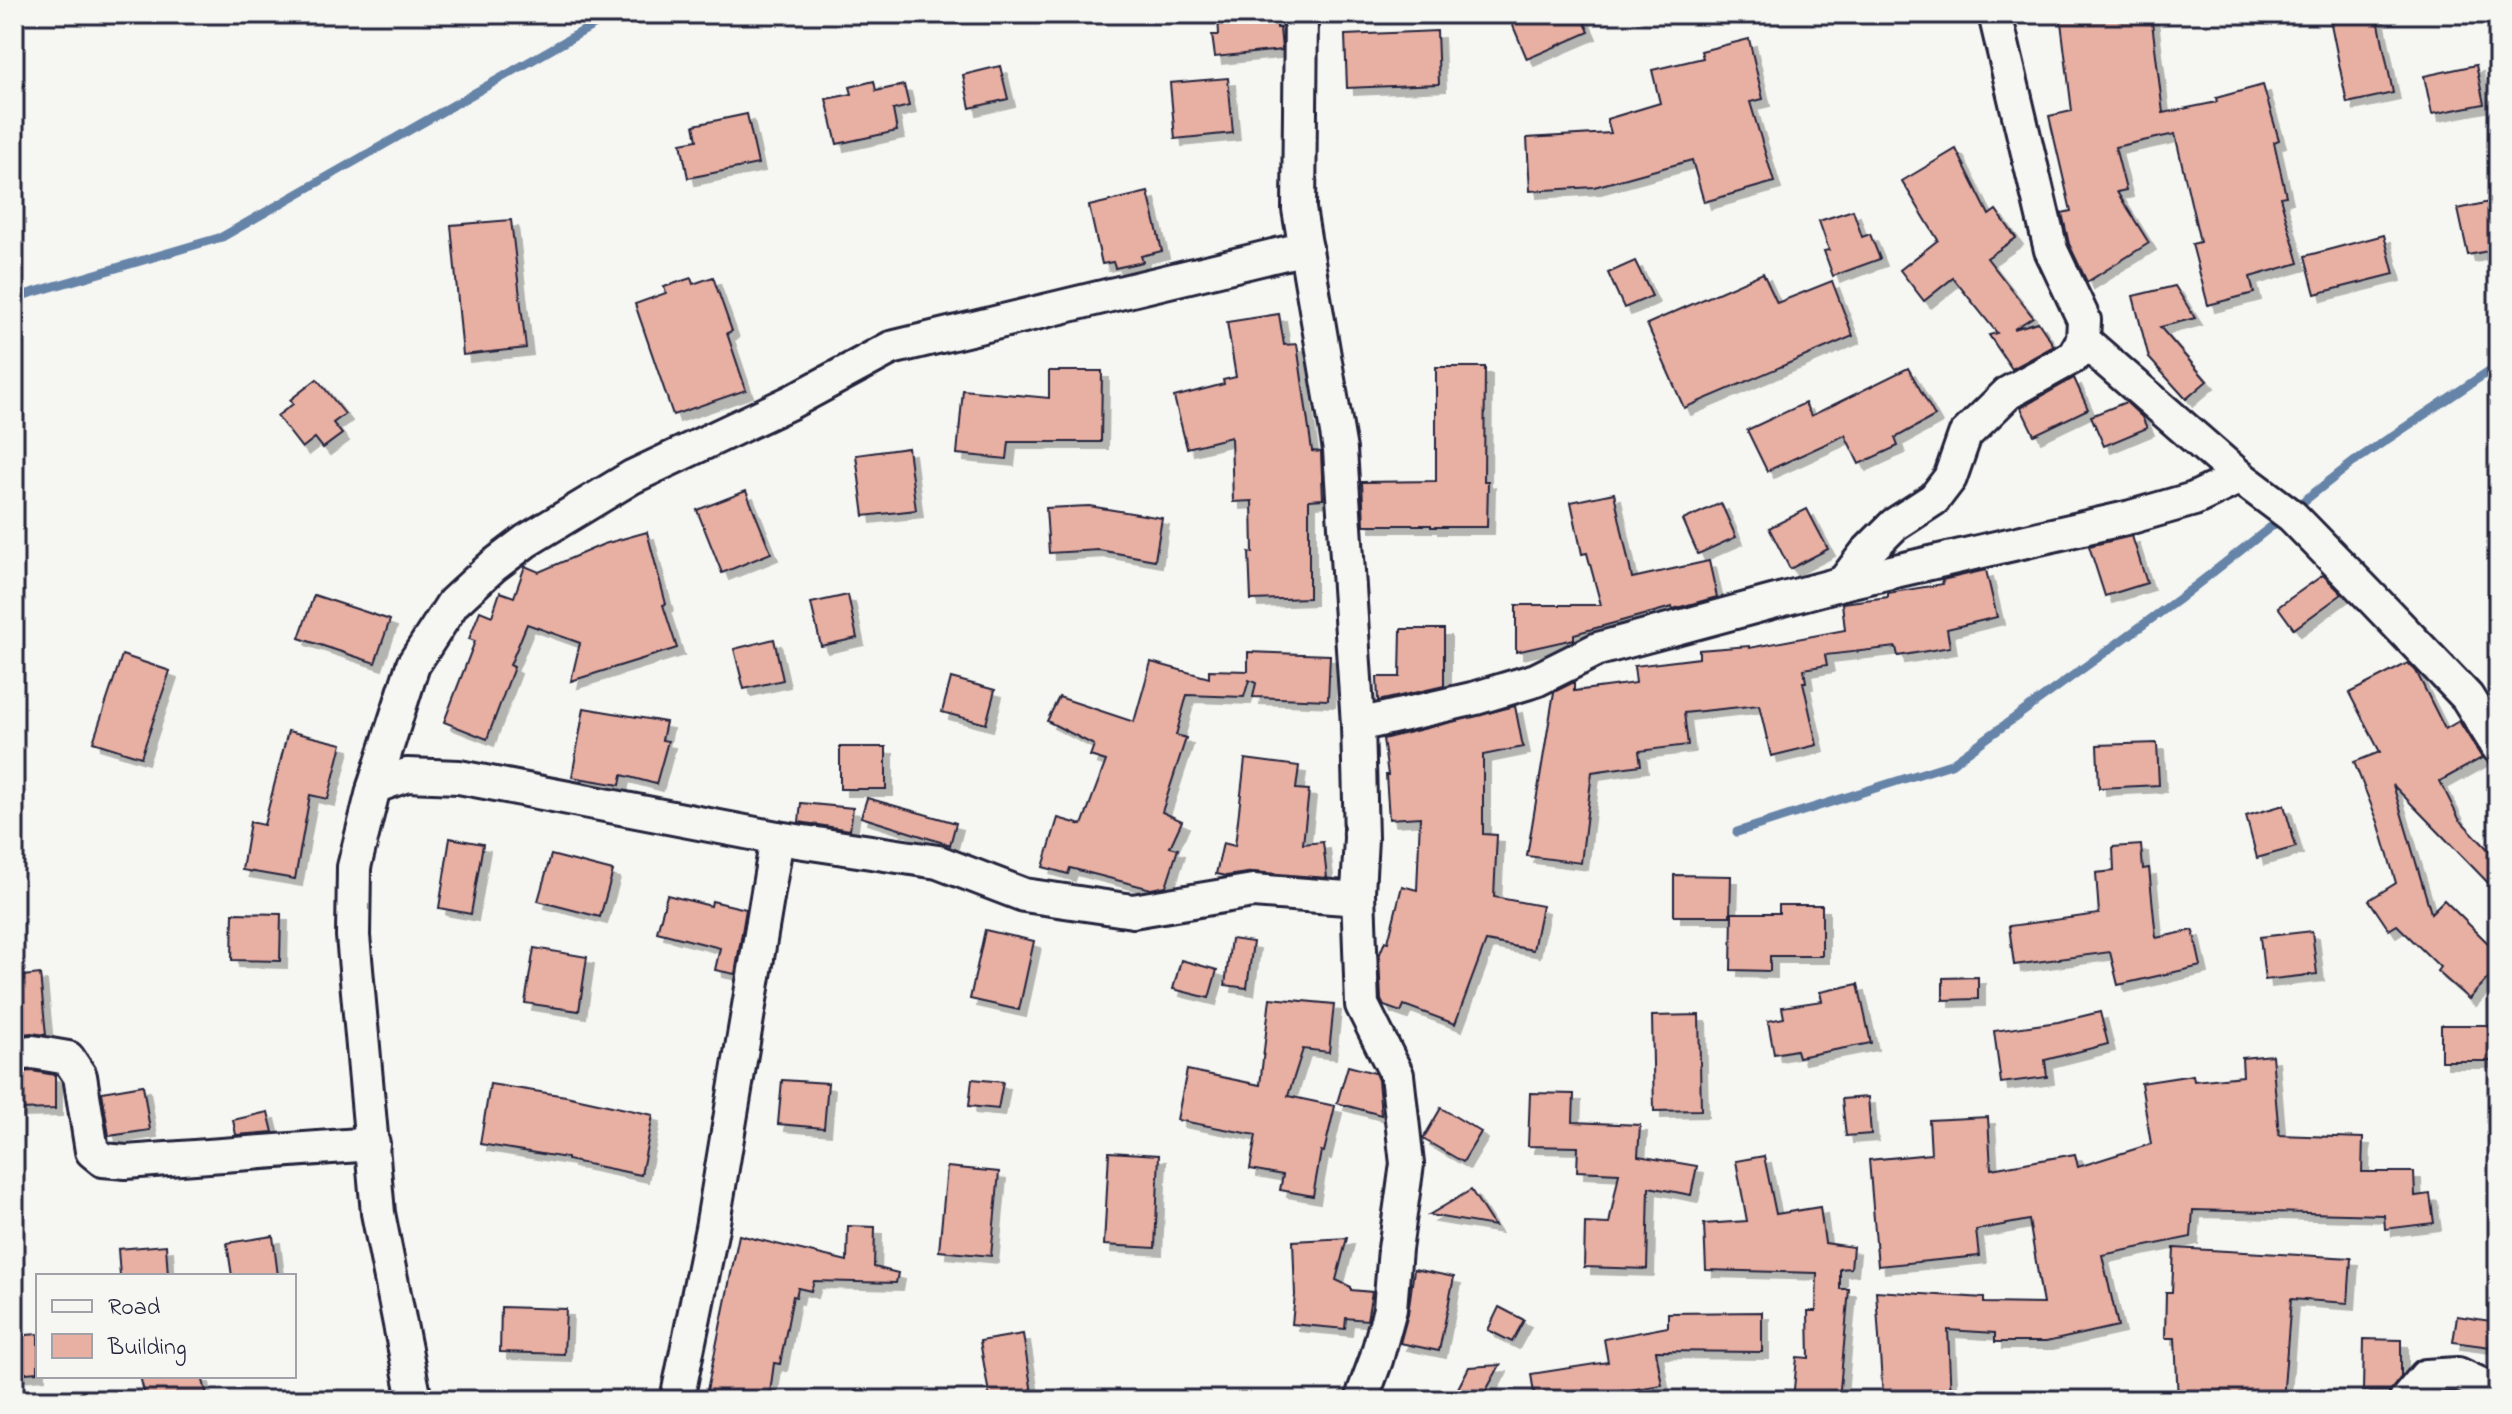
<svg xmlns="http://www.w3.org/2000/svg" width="2512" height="1414" font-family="'Indie Flower',sans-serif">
	<defs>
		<filter id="shadow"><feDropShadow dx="7" dy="7" stdDeviation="0" flood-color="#0004"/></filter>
	</defs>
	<rect width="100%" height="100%" fill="#f6f6f2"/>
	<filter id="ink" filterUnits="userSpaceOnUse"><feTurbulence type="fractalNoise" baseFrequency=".0125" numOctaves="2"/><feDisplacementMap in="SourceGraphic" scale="16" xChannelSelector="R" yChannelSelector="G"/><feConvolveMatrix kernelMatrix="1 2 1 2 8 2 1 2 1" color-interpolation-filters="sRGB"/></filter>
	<g filter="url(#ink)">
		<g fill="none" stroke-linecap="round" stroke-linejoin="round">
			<g stroke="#6684a8" stroke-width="9">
				<path d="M14,298l208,-61 391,-223"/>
				<path d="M1737,832l214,-68 229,-166 175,-137 143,-96"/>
			</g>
		</g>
		<g fill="#e8afa3" stroke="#22223b" stroke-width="2" filter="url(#shadow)">
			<path d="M1218,14h59v14h3l2,22 -67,7 -3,-22h7z"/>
			<path d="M1508,14h73l8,18 -62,27z"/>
			<path d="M2060,14h91l12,99 54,-11 -1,-4 47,-13 16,55 -5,2 12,54 -6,1 19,66 -49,14 4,16 -46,12 -16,-61 8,-2 -25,-108 -60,13 11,43 -9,2 32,51 -62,39 -18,-38 -7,-31 9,-2 -22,-95 23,-5z"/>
			<path d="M2329,14h48l16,79 -46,10z"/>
			<path d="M1437,31l2,53 -92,4 -2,-53z"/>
			<path d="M1749,39l14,60 -13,3 24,80 -70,20 -12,-42 -98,27 -64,4 -3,-53 84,-5 -4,-14 53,-16 -8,-33 51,-12 -2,-7z"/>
			<path d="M2476,65l8,39 -52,10 -8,-38z"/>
			<path d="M1000,66l8,33 -38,9 -7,-33z"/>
			<path d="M1228,78l5,55 -58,6 -5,-56z"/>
			<path d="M874,81l2,10 28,-6 5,21 -16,4 4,21 -60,13 -11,-45 26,-5 -2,-7z"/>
			<path d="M747,114l11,50 -70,14 -7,-35 16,-3 -3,-15z"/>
			<path d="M1956,149l33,66 7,-5 20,28 -29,20 46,59 -19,12 24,-7 16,24 -42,23 -23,-34 8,-2 -44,-55 -29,23 -24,-31 38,-30 -36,-59z"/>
			<path d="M1148,192l14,59 -21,5 2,6 -28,6 -2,-6 -11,2 -13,-58z"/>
			<path d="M2498,200v49l-30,6 -10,-46z"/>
			<path d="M1853,210l9,27 8,-3 10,25 -47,17 -9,-25 5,-1 -10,-29z"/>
			<path d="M511,220l15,128 -63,7 -12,-130z"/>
			<path d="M2384,235l10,39 -79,20 -10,-38z"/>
			<path d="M1635,261l17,35 -28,12 -16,-35z"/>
			<path d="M1763,273l14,30 55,-22 21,55 -169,72 -37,-84z"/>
			<path d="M713,277l19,54 -5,2 19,57 -73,25 -38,-111 31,-11 -2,-6 27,-9 2,6z"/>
			<path d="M2175,286l20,32 -35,9 47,54 -21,18 -37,-41 -16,-62z"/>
			<path d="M1279,314l5,31 13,-1 15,107 9,1 2,47 -14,1v98l-58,2 -2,-48 4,1 -1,-52 -19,1 -2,-65 -44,11 -13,-51 50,-13 -1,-4 13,-3 -9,-55z"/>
			<path d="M1436,367h49l-1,114h4l-1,46h-56v-2h-67l-2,-43 74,-1z"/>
			<path d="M1908,368l27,48 -40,22 3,8 -39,18 -14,-29 -78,36 -20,-41 58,-27 6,13z"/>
			<path d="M1049,371h53l-1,71h-92l-2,17 -50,-5 6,-64 86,8z"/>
			<path d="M2074,378l14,31 -54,26 -13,-27z"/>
			<path d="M317,379l28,35 -12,9 9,11 -19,14 -8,-10 -13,10 -25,-32 16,-12 -3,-4z"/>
			<path d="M2126,402l16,15 5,11 -43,18 -13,-30z"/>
			<path d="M908,448l8,62 -52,6 -8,-61z"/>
			<path d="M746,491l25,62 -49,20 -25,-63z"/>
			<path d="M1614,493l18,85 77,-17 8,36 -44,12 -1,-2 -98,27v5l-58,13v-47h85l-14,-52 -5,1 -11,-52z"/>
			<path d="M1721,503l15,34 -38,17 -15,-34z"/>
			<path d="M1089,506l73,12 -7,42 -56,-10 -50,3 -3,-45z"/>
			<path d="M1807,509l21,40 -38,20 -21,-41z"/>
			<path d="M647,532l19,72 -3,1 14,43 -106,33 9,-38 -53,-19 -17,41 4,2 -27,72 -43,-17 31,-81 -6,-2 11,-28 12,5 8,-24 14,5 11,-31 14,6 65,-28z"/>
			<path d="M2132,536l15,47 -42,13 -16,-50z"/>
			<path d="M1986,570l11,47 -50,12 3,18 -52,9 -2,-9 -71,8 2,10 -23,4 2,13h-3l14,63 -46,11 -12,-51 -75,8 4,32 -49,6 2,14 -49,7 -11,91 -54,-7 27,-164 20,-10v9l62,-8 -2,-17 65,-8v-8l50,-4v2l96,-18 -3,-27 46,-6v-4l55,-9 -1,-4z"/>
			<path d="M2323,575l19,19 -48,35 -16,-22z"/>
			<path d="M314,595l76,25 -15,43 -76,-25z"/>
			<path d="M848,595l9,43 -36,8 -10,-43z"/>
			<path d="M1401,629h43v57l-66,15 -1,-24h23z"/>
			<path d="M774,639l9,41 -39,9 -10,-40z"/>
			<path d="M1248,652l82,3 -2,45 -75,-3 3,-14 -7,-3 -5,17 -57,-2 -11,40 10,3 -24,74 20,9 -12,26 8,2 -12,37 -15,3 -81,-21 -2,6 -25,-7 15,-49 24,7 24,-64 -16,-5 4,-11 -47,-24 12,-24 75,25 17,-60 58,16v-8l39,1z"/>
			<path d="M122,655l48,16 -29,86 -48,-15z"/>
			<path d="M2408,663l8,8 29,58 14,-8 23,37 -42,23 19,38 39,41v33l-105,-108 38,128 13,-13 54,53v14l-29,32 -32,-28 3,-4 -43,-42 -8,5 -20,-30 27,-17 -18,-61 -24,-60 26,-10 -31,-59z"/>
			<path d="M951,678l44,12 -9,34 -44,-12z"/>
			<path d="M1515,706l8,41 -40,8v79l14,1 -3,62 48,9 -9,44 -47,-9 -31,83 -51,-19 -3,7 -17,-6 -3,-6 -2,-44 6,-15 3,1 14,-56 15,4 3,-73 -31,2 -3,-44h2l-5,-36z"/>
			<path d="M584,708l82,14 -4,18 6,1 -12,43 -34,-9 -2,10 -48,-8z"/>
			<path d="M288,731l54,13 -14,55 -18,-4 -15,84 -53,-9 8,-48 14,3z"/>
			<path d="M2157,743l2,42 -60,3 -2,-43z"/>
			<rect x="840" y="747" width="46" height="42"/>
			<path d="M1245,759l54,7 -3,23 13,1 -6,54 20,-2 4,36 -73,-6 -28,4 -10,-2 7,-31 12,3z"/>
			<path d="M867,798l89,25 -6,22 -89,-28z"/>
			<path d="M801,803l52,5 -3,22 -51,-8z"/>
			<path d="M2284,805l12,42 -39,11 -11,-42z"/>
			<path d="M450,838l33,6 -12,70 -32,-6z"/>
			<path d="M2141,845l2,24 6,-1 7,70 37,-8 8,36 -83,19 -8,-33 -96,13 -5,-39 90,-12 -3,-41 18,-2 -1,-24z"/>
			<path d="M551,855l62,16 -13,46 -62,-16z"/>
			<path d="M1674,875l57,1 -1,40h-56z"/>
			<path d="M667,895l44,11 1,-5 34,8 -11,65 -20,-4 5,-22 -63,-16z"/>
			<path d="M1779,905h43v51h-52v15l-39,-1 1,-57h47z"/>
			<path d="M233,913l48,1 -1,47 -48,-1z"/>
			<path d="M985,930l49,11 -15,69 -49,-11z"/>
			<path d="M2312,931l5,43 -52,6 -5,-43z"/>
			<path d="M1231,939l22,3 -6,46 -22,-3z"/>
			<path d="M534,948l53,9 -8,54 -54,-8z"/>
			<path d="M1181,960l36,10 -8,28 -36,-9z"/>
			<path d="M40,974l6,61 -15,-2 -17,2v-58z"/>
			<path d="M1978,977v22l-35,1v-22z"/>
			<path d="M1858,984l13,59 -73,14 -2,-7 -22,4 -6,-33 16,-3 -2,-11 40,-6 -2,-9z"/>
			<path d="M1270,998l64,6 -5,48 -26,-3 -15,47 47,10 -11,46 -3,-1 -8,45 -33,-6 3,-15 -33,-6 6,-34 -79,-15 10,-50 73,15z"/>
			<path d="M2100,1012l8,32 -63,16 2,17 -46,6 -7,-52 64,-9z"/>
			<path d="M1699,1015l2,95 -47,1 -2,-95z"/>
			<rect x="2441" y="1025" width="57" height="36"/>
			<path d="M2272,1055l7,80 84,3 -1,34h52l1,24 15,-2 4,29 -49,6 -1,-14 -191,-5 -2,27 -89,18 16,71 -72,16h-51v-9l-47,-3 3,70h-68l-7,-109 108,7v5l59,1 -14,-84 -53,10 3,26 -101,10 -9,-106 62,-6 -2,-34 59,-3 3,52 84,-15 3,13 73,-23 -10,-61 52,-8 1,6 49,-5 -1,-18z"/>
			<path d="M1348,1066l27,7 3,7 3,35 -44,-12z"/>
			<path d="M32,1071l23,4v34l-41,1v-37z"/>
			<path d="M972,1079l31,3 -5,27 -29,-3z"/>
			<path d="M782,1080l46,3 -4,45 -46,-4z"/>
			<path d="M490,1084l76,12 87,19 -12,60 -74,-15v-2l-87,-14z"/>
			<path d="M143,1085l7,45 -41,6 -7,-44z"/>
			<path d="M1530,1093l44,1 -1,28 67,3 -2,31 59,10 -6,29 -42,-8 -2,82 -63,-2 1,-44 24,1 10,-51 -42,-2 1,-24 -50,-1z"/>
			<path d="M1868,1097l3,37 -25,2 -4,-37z"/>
			<path d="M1441,1108l40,24 -18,30 -40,-23z"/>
			<path d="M268,1112l5,20 -37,3 -3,-15z"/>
			<path d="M1109,1152l50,3 -4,93 -51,-3z"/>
			<path d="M1764,1156l12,58 44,-7 5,36 28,4 -2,21 -11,1v20h9l-10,111h-46l4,-43 12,1 -1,-47h8l1,-38 -111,-3 -2,-46 43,-3 -11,-60z"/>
			<path d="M947,1167l52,5 -8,84 -52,-5z"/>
			<path d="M1471,1190l23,36 -65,-11z"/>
			<path d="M848,1226l27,1 -1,40 24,6 -2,10 -82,-2 -3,10 -13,-3 -2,9 -3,-1 -13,68 -6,-1 -5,37h-64l34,-165 108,26z"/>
			<path d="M273,1236l5,40h-46l-5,-33z"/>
			<path d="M1347,1238l-11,42 15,7v3l21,2 -5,28 -21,-2 -1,11 -53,-5 3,-29 -2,-54z"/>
			<path d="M166,1245l2,31h-48l-2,-27z"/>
			<path d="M2174,1248l177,10 -3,45 -57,-4 -8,101h-105l-3,-62h-10l1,-46h6z"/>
			<path d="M1414,1269l40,8 -15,74 -39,-8 8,-29z"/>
			<path d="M501,1307l65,2 -2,45 -64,-2z"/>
			<path d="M1499,1307l25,13 -12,22 -24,-12z"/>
			<path d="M1762,1312v40l-106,-1 6,34 -97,15h-30l-4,-26 77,-12 -4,-23 64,-12v-14z"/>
			<path d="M2457,1316l41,6v26l-45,-6z"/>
			<path d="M38,1334v38l-24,2v-38z"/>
			<path d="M1023,1334l10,66h-43l-10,-59z"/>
			<path d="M2364,1339l37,1v37l-11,14h-27z"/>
			<path d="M1500,1365l-17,31 -30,2 16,-31z"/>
			<path d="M140,1376h62l6,24h-62z"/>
		</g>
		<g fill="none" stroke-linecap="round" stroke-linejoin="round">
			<g stroke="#22223b" stroke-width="38">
				<g id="street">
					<path d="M2083,340l157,137"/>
					<path d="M1843,583l23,-30 28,-28 40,-26 16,-21 15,-43 43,-42 65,-36 10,-17 1,-20 -33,-70 -56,-236"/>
					<path d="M1358,725l118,-27 60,-18 62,-31 245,-66 288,-66 63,-18 46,-22 52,39 82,84 93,97 31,50"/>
					<path d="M374,787l33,-12 52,2 318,61 161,24 86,33 109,16 120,-20 93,7 12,-6 3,-54 -3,-113 -18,-275 -41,-241 2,-195"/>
					<path d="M1358,892l4,113 35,70 10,89 -12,85 -5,60 -14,51 -12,32 1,8"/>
					<path d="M14,1054l19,-2 35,6 12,18 12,75 11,9 23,2 247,-18"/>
					<path d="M415,1400l-37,-187 -25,-277 1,-69 20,-80 39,-122 40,-62 40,-37 33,-25 106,-64 159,-75 100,-54 415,-100"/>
					<path d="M677,1400l35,-172 65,-390"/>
					<path d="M2406,1400l20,-24 32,-2 28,13 6,13"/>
				</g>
			</g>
			<use href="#street" stroke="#f6f6f2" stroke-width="32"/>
		</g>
	</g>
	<rect width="2512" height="1414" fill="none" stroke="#f6f6f2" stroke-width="48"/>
	<rect x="24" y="24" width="2464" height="1366" fill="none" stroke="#22223b" stroke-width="3" filter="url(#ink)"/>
	<rect x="36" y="1274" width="260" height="104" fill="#f6f6f2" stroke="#a1a1a9" stroke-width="2"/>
	<rect x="52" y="1300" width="40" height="12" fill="#f6f6f2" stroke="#a1a1a9" stroke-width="2"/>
	<text x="108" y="1314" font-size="24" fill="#22223b">Road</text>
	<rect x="52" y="1334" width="40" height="24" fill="#e8afa3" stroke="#a1a1a9" stroke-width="2"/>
	<text x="108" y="1354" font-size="24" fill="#22223b">Building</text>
</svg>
